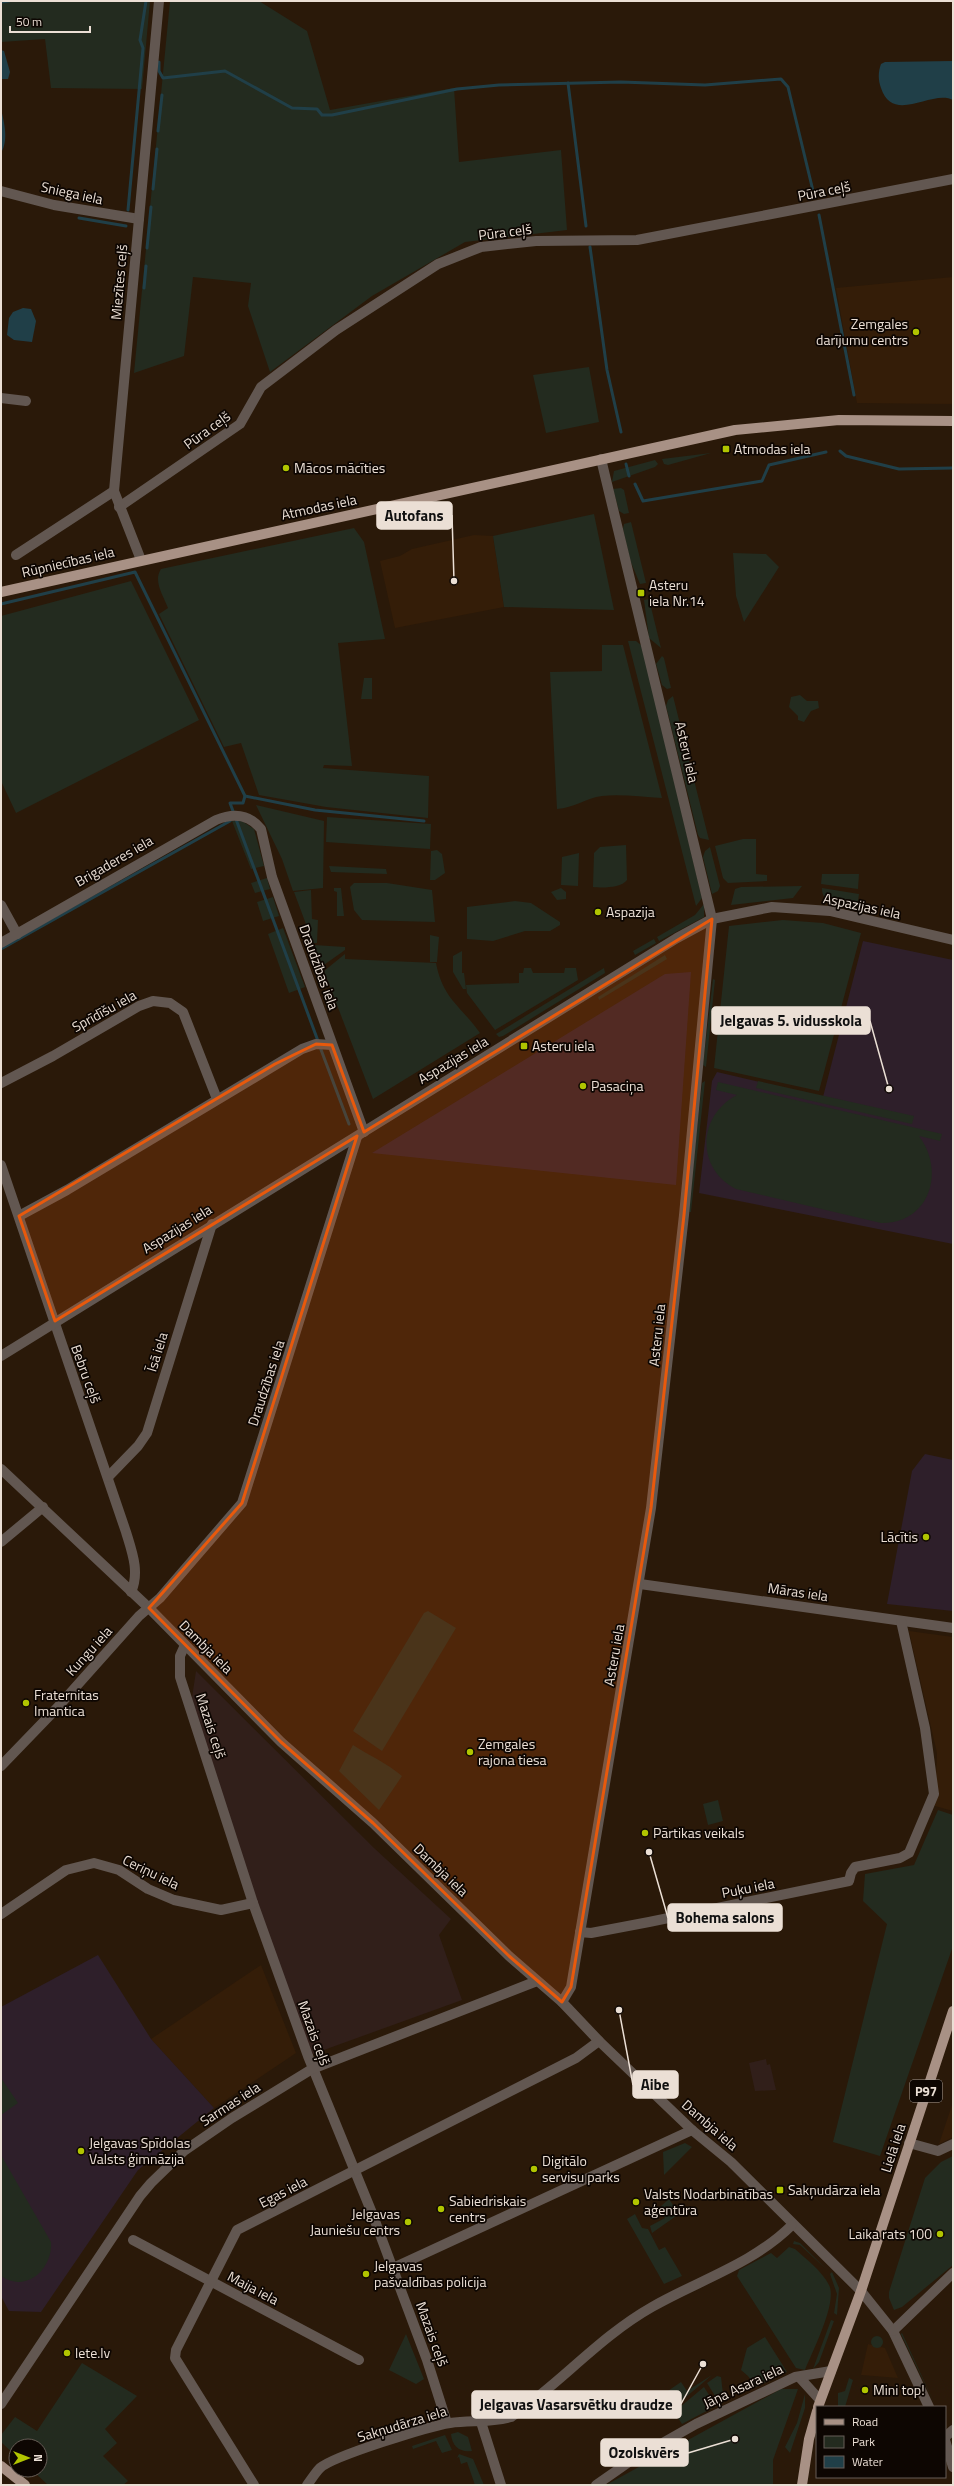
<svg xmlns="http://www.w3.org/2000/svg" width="954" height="2486" font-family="'Titillium Web',sans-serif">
	<rect width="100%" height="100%" fill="#2a1909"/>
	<g fill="#341d08">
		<path d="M953,277v127l-96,-1 -21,-115z"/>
		<path d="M474,535l19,1 11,71 -109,21 -15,-67 20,-5 12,-7z"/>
		<path d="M909,1631l44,6v174l-18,-5 2,-53z"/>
		<path d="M261,1965l35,88 -82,55 -63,-69z"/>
		<path d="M953,2102v35l-14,7z"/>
		<path d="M868,2344l17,4 13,30 -37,-3z"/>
	</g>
	<g fill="#311f1a">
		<path d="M196,1671l178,177 77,71 -12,16 23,65 -152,55 -120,-344z"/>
		<path d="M766,2059l1,6 3,-1 6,26 -21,1 -6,-28z"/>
	</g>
	<g fill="#2e1f2a">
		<path d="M863,941l90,19v284l-254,-51 13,-112 5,-9 106,25z"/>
		<path d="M691,972l-15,213 -304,-32 293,-179z"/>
		<path d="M925,1454l28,6v151l-66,-7 25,-133z"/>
		<path d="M98,1955l53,84 63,69 -76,62 -97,142 -32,-1 -8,-15v-289z"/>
	</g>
	<g fill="#232b1f">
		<path d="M1,1h149l-8,88 -91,-1 -6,-49 -44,3z"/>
		<path d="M170,1h89l48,30 23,79 124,-22 5,74 102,-12 6,80 -102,12 -93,54 -102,76 -22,-66 3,-23 -58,-6 -9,79 -50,17z"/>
		<path d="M589,367l10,55 -53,11 -13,-58z"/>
		<path d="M711,453l-43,12 -4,-1 -2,-5z"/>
		<path d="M655,460l3,4 -3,3 -43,15 2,-11z"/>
		<path d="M621,488l3,2 5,23 -5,1 -5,-3 -6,-22z"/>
		<path d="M594,514l20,96 -110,-3 -11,-71z"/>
		<path d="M631,522l15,61 -6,1 -10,-24 -7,-31 1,-5z"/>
		<path d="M354,528l10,14 21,97 -47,4 14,123 -28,-1 -1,3 106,8 -1,42 -102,-11 -67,-12 -18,-52 -17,4 -65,-133 9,-6c-5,-13 -15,-27 -7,-39z"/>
		<path d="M733,553l33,1 13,13 -35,55 -8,-26z"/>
		<path d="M131,581l68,139 -183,93 -15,-32v-165z"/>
		<path d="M649,599l12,49 -12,-10 -5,-38z"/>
		<path d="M628,641h8l6,5 60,252 -6,8z"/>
		<path d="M602,645h21l39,153c-20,-1 -41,-4 -60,-2 -16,2 -28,12 -45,13l-7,-137 52,-1z"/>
		<path d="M662,656l2,2 7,30 -4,1 -5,-4 -6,-21z"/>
		<path d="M364,678h8v21h-11z"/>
		<path d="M800,695l7,6h11l1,7 -8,3 -7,11 -6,-2v-4l-9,-9 2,-10z"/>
		<path d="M673,696l36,144 -9,-2 -2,-3 -32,-129 2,-6z"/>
		<path d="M256,805l68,16 -1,67 -30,3 -11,-32z"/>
		<path d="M327,817l104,7 -1,25 -104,-7z"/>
		<path d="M232,821h10l12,8 10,37 -13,3z"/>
		<path d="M743,839h13v35l11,1v6l-39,2 -5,-5 -8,-32z"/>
		<path d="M626,845l1,35c-6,8 -24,8 -34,7l1,-34 6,-6z"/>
		<path d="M710,847l10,39 -2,5 -6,3 -9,-37 2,-6z"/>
		<path d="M437,850l5,4 3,19 -10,7h-5l1,-29z"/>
		<path d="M579,853l-1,33 -17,-1 1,-28z"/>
		<path d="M329,866l57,3 1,5 -56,-2z"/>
		<path d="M822,874h37l-1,15 -37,-5z"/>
		<path d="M267,878l3,11 -15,4 -4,-10z"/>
		<path d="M354,883h33l45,7 3,32 -73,-2 -8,-10 -4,-23z"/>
		<path d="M802,886l-9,12 -62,7 4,-16 6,-2z"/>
		<path d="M334,888h7l3,28h-7v-24l-3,-1z"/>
		<path d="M561,888l5,4v7l-9,1 -6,-8z"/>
		<path d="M822,888l37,6 -1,8 -6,6c-11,-3 -31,-4 -30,-20z"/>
		<path d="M311,890l1,29 6,1 -1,23h-4l-19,-51z"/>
		<path d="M273,897l6,19 -16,5 -6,-19z"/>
		<path d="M515,901l16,2 29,19v3l-10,6h-25l-32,10 -26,-2v-32z"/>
		<path d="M704,904v13l-45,24 -2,-4 38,-22z"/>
		<path d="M783,920l40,3 38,10 -42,158 -105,-23 15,-142z"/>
		<path d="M283,928l22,59 -16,6 -21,-59z"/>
		<path d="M430,935l9,2 -2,25h-7z"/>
		<path d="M654,939l2,4 -21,12 -2,-4z"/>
		<path d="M314,945l31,2v3l-24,17z"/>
		<path d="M462,951v22h2l2,16h-3l-10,-17v-16z"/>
		<path d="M345,954v5l91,4c7,36 24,42 44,70l-107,66 -49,-128z"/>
		<path d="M665,955l2,4 -68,41 -1,-3z"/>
		<path d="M524,968h7l2,5h31l1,-5h11l2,12 -83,50 -28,-37 -1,-8 53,-2v-10h4z"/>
		<path d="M604,968l1,5 -102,63 -4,1 -3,-3z"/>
		<path d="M713,979l2,1 -9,87 -3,-2z"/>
		<path d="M705,1081l-14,131h-3l14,-129z"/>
		<path d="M758,1081l156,35 -2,8 -156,-36z"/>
		<path d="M718,1082l224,52 -2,7 -21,-5c27,36 10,88 -38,87l-145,-34c-41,-21 -38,-74 1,-94l-21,-5z"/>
		<path d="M428,1611l28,17 -74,123 -29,-20 71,-118z"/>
		<path d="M353,1745c17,11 34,18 49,31l-23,34 -40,-39z"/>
		<path d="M718,1800l5,21 -15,4 -5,-21z"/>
		<path d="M938,1810l15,5v131l-73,210 -47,-14 54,-218 -24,-23 2,-27 49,-9z"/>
		<path d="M1,2078l17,25 -17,12z"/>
		<path d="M685,2143l7,4 -28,28 -1,-23z"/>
		<path d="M1,2155l50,87c2,26 -24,52 -50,34z"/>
		<path d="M953,2156v109l-51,42 -8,3 -5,-12v-6l36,-114 16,-16z"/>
		<path d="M669,2199l10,15 -27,19 -2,-7 15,-8 -5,-11z"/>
		<path d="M635,2214l7,14 6,1 11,21 6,-3 17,29 -18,8 -37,-65z"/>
		<path d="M794,2241l6,2 26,26 -26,-24 -7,-1z"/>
		<path d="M789,2247l6,2c11,10 27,22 34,36 9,17 -17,67 -24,85l-9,-2 -59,-92 2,-6 32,-17 6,5z"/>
		<path d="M832,2272l7,16 -2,27 -3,-2 3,-19 -7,-20z"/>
		<path d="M831,2320l3,1 -15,41 -6,7z"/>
		<path d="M902,2333l34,74 -35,-73z"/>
		<path d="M406,2334l18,45 -8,5 -27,-14z"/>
		<circle cx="877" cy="2342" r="6"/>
		<path d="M765,2337l22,35 -31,15 -8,-11 -7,-6 6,-22z"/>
		<path d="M82,2363l55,33 -32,33 12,14 -14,13 25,25 -5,4h-75l-16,-15h8v-24h-24v10l-15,-14v-7l14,-18 22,14z"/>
		<path d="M712,2375l-39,33 -8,-15 16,-11 6,9z"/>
		<path d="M717,2376l4,1 3,25 -4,2 -13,-21z"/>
		<path d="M849,2378l4,2 -8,27h-7v-14l7,-2z"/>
		<path d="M704,2387l12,19 -34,18 -8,-12z"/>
		<path d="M781,2389h17l-25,71v25h-167z"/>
		<path d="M805,2394v14l-15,45 -5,-6 12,-24z"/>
		<path d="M458,2432l10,5 4,14c-12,2 -20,-5 -21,-17z"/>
		<path d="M445,2435l7,15 -10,3 -6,-12 -23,8 -1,-3z"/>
		<path d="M459,2454l14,5 11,26h-9l-8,-23 -6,2 -2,-7 -2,1z"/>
	</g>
	<g fill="#203f48">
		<path d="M1,50l3,1 6,21 -2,7h-7z"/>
		<path d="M953,61v39c-21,-11 -60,25 -72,-12 -3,-8 -3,-16 0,-24l4,-2z"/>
		<path d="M1,109c3,13 8,31 0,44z"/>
		<path d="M23,308l8,1 5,12 -4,21 -18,-2 -7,-5 2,-17 4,-6z"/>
	</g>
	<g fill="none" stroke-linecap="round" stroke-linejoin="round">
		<g stroke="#203f48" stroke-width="3">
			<path d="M1,2l8,-1"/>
			<path d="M159,62v9l4,7 62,-7 67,37 25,1 5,6h10l125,-26 42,-4 122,-3 84,3 76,-6 7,8 26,108"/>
			<path d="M568,83l18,143"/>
			<path d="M158,131l4,-36"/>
			<path d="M153,189l4,-40"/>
			<path d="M128,210l15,-162 -3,-8 6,-39"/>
			<path d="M819,215l35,180"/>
			<path d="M79,218l47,8"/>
			<path d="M590,247l17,123 14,62"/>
			<path d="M147,248l4,-41"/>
			<path d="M144,288l2,-22"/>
			<path d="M840,451l6,5 53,13 54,-1"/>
			<path d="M626,464l3,12"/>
			<path d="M635,484l8,17 119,-20 7,-16 57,-13"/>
			<path d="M1,604l134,-32 110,224 70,14 109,11"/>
			<path d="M245,796l-2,7h-13l88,238"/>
			<path d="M1,949l229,-128"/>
			<path d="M320,1047l29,77"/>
		</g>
		<g stroke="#625751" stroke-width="10">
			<path d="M1,191l53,14 85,14"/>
			<path d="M1,398l25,3"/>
			<path d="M119,507l121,-83 21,-37 75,-57 102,-66 43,-17 55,-6 101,-1 316,-61"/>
			<path d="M16,555l98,-64"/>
			<path d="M141,560l-27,-69 45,-490"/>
			<path d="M1,905l16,29"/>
			<path d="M1,943l215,-123c17,-7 33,-6 45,9l11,48 92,255"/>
			<path d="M1,1083l52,-27 86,-50 14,-5 17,2 13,9 34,87"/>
			<path d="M1,1165l125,367c6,20 14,40 5,60"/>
			<path d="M19,1216l48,-26 235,-141 14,-5 16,1"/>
			<path d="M1,1356l676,-418 35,-19 60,-12 58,4 123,29"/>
			<path d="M1,1469l148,139 132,134 92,81 136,133 53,46 37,39 93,89 39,32 130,129 32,40 36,76"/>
			<path d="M108,1477l30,-31 9,-13 65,-209"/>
			<path d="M1,1542l42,-35"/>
			<path d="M640,1584l313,44"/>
			<path d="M185,1645l-5,11v21l73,226 55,153 64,157 55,147 20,63"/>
			<path d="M1,1766l55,-57 83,-93 21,-18 82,-95 115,-366"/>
			<path d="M1,1914l65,-44 28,-7 25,7 29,19 26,11 47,10 32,-7"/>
			<path d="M580,1932l11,1 58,-11 200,-41 2,-8 4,-6 45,-9 9,-5 25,-59 -9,-66 -24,-107"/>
			<path d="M562,2002l9,-15 80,-479 33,-293 28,-296 -111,-460"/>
			<path d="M909,2143l29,8 15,-7"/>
			<path d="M133,2240l226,120"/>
			<path d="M393,2268l299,-138"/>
			<path d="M893,2331l60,-58"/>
			<path d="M800,2378l20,22"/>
			<path d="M1,2404l139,-208 11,-13 33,-32 48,-33 80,-49 225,-88"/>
			<path d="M481,2422l20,63"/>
			<path d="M945,2437l8,-7"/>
			<path d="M945,2440l8,27"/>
			<path d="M254,2485l-79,-127 1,-8 61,-120 339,-172 23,-17"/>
			<path d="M307,2485c4,-5 8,-12 13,-17 13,-12 110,-42 130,-45 21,-3 40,0 61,-6 49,-33 88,-80 141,-110 47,-27 101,-43 140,-82"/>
			<path d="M596,2485l33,-23 67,-38 99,-47 36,-6"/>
		</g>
		<g stroke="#a89185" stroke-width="10">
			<path d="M1,592l734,-162 104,-10 114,1"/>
			<path d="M818,2407l43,-116 92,-280"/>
			<path d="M1,2466l24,19"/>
			<path d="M802,2485l7,-46 8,-28"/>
		</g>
	</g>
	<path fill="#e8590c" fill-opacity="0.2" stroke="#e8590c" stroke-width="3" stroke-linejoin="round" d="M712,919l-28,296 -33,293 -80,479 -9,15 -53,-46 -136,-133 -92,-81 -132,-134 93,-105 115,-367 -302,185 -36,-105 256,-152 41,-20 16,1 32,87z"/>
	<g fill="#b1c500" stroke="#0d0602" stroke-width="1.5">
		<circle cx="916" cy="332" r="4"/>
		<rect x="722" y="445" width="8" height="8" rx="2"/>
		<circle cx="286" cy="468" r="4"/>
		<rect x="637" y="589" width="8" height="8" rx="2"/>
		<circle cx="598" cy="912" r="4"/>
		<rect x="520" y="1042" width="8" height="8" rx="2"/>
		<circle cx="583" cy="1086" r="4"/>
		<circle cx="926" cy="1537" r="4"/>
		<circle cx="26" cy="1703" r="4"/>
		<circle cx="470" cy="1752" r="4"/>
		<circle cx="645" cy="1833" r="4"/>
		<circle cx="81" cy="2151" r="4"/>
		<circle cx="534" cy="2169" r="4"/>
		<rect x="776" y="2186" width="8" height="8" rx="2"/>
		<circle cx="636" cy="2202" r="4"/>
		<circle cx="441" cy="2209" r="4"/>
		<circle cx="408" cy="2222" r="4"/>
		<circle cx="940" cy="2234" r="4"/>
		<circle cx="366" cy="2274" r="4"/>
		<circle cx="67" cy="2353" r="4"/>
		<circle cx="865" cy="2390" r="4"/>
	</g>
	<g text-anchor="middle" stroke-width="3.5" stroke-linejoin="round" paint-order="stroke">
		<rect fill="#0d0602" stroke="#a89e96" stroke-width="1" x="910" y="2080" width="32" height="22" rx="3"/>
		<g font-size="13" font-weight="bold" fill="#ebdfd5">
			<text x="926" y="2096">P97</text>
		</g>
		<g font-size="14" fill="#ebdfd5" stroke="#0d0602">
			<text transform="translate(824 191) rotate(-11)" y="5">Pūra ceļš</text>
			<text transform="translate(72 193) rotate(12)" y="5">Sniega iela</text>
			<text transform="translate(505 232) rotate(-7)" y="5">Pūra ceļš</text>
			<text transform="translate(119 282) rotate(-85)" y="5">Miezītes ceļš</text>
			<text transform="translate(207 430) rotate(-36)" y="5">Pūra ceļš</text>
			<text transform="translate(319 507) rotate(-12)" y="5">Atmodas iela</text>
			<text transform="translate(68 562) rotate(-13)" y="5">Rūpniecības iela</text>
			<text transform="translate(687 752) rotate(77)" y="5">Asteru iela</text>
			<text transform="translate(114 861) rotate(-30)" y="5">Brigaderes iela</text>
			<text transform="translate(862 906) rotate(12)" y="5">Aspazijas iela</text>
			<text transform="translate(319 967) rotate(70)" y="5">Draudzības iela</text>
			<text transform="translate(104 1011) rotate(-29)" y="5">Sprīdīšu iela</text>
			<text transform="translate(453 1060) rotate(-31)" y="5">Aspazijas iela</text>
			<text transform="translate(177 1229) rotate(-32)" y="5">Aspazijas iela</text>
			<text transform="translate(657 1335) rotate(-84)" y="5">Asteru iela</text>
			<text transform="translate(157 1352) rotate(-73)" y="5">Īsā iela</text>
			<text transform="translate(86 1374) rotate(70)" y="5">Bebru ceļš</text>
			<text transform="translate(266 1383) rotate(-72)" y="5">Draudzības iela</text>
			<text transform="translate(798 1592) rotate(8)" y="5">Māras iela</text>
			<text transform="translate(206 1647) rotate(45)" y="5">Dambja iela</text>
			<text transform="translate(89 1651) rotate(-48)" y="5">Kungu iela</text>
			<text transform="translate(614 1655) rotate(-80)" y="5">Asteru iela</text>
			<text transform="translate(211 1726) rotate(72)" y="5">Mazais ceļš</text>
			<text transform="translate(441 1870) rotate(44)" y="5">Dambja iela</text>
			<text transform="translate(151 1872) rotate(26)" y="5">Ceriņu iela</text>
			<text transform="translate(748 1888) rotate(-11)" y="5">Puķu iela</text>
			<text transform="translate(314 2033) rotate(70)" y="5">Mazais ceļš</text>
			<text transform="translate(230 2104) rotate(-33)" y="5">Sarmas iela</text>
			<text transform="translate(710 2125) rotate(41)" y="5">Dambja iela</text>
			<text transform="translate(893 2148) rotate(-72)" y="5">Lielā iela</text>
			<text transform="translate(283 2192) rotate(-27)" y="5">Egas iela</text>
			<text transform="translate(253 2288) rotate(28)" y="5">Maija iela</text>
			<text transform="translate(432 2334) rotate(70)" y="5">Mazais ceļš</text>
			<text transform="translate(743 2386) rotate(-25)" y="5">Jāņa Asara iela</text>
			<text transform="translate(402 2424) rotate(-17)" y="5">Sakņudārza iela</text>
		</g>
		<g font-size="14" fill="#ebdfd5" stroke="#0d0602" text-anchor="start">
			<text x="908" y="329" text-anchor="end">Zemgales<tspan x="908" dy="16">darījumu centrs</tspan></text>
			<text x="734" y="454">Atmodas iela</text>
			<text x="294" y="473">Mācos mācīties</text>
			<text x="649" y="590">Asteru<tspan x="649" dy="16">iela Nr.14</tspan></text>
			<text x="606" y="917">Aspazija</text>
			<text x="532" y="1051">Asteru iela</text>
			<text x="591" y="1091">Pasaciņa</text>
			<text x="918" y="1542" text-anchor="end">Lācītis</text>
			<text x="34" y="1700">Fraternitas<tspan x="34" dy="16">Imantica</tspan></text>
			<text x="478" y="1749">Zemgales<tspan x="478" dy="16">rajona tiesa</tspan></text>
			<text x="653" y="1838">Pārtikas veikals</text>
			<text x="89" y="2148">Jelgavas Spīdolas<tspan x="89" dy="16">Valsts ģimnāzija</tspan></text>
			<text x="542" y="2166">Digitālo<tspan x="542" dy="16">servisu parks</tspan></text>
			<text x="788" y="2195">Sakņudārza iela</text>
			<text x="644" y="2199">Valsts Nodarbinātības<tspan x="644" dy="16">aģentūra</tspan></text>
			<text x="449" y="2206">Sabiedriskais<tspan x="449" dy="16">centrs</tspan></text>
			<text x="400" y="2219" text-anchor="end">Jelgavas<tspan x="400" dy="16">Jauniešu centrs</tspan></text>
			<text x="932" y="2239" text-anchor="end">Laika rats 100</text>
			<text x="374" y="2271">Jelgavas<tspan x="374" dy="16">pašvaldības policija</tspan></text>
			<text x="75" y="2358">lete.lv</text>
			<text x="873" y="2395">Mini top!</text>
		</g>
	</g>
	<path fill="none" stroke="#ebdfd5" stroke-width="1.5" d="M454 581L452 515M889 1089L870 1021M649 1852L668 1918M619 2010L633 2085M703 2364L681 2404M735 2439L688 2453"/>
	<g fill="#ebdfd5" stroke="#0d0602" stroke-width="1.5">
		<circle cx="454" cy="581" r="4"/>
		<circle cx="889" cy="1089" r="4"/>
		<circle cx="649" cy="1852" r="4"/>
		<circle cx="619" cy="2010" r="4"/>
		<circle cx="703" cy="2364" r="4"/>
		<circle cx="735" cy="2439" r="4"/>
	</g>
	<g fill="#ebdfd5" stroke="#ebdfd5" stroke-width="1.5">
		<rect x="377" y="502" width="75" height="27" rx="4"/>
		<rect x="712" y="1007" width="158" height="27" rx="4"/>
		<rect x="668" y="1904" width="114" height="27" rx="4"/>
		<rect x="633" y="2071" width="45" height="27" rx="4"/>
		<rect x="472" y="2391" width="209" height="27" rx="4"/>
		<rect x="601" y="2439" width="87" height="27" rx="4"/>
	</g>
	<g font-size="15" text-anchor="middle" font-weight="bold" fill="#111">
		<text x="414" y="521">Autofans</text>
		<text x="791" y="1026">Jelgavas 5. vidusskola</text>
		<text x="725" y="1923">Bohema salons</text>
		<text x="655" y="2090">Aibe</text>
		<text x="576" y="2410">Jelgavas Vasarsvētku draudze</text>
		<text x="644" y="2458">Ozolskvērs</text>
	</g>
	<rect width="954" height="2486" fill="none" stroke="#ebdfd5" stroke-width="4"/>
	<rect x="816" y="2406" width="130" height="72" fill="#0d0602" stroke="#665d56"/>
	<rect x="824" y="2419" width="20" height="6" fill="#a89185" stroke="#665d56"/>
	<text x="852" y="2426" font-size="12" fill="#ebdfd5">Road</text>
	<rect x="824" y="2436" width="20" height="12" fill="#232b1f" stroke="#665d56"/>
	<text x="852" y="2446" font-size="12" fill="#ebdfd5">Park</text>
	<rect x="824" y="2456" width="20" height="12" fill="#203f48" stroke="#665d56"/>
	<text x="852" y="2466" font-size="12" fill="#ebdfd5">Water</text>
	<g transform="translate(28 2458) rotate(90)"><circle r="19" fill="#0d0602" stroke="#665d56"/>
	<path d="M0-3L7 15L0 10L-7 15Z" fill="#b1c500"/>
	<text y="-6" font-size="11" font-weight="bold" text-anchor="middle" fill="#ebdfd5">N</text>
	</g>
	<path d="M10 26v6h80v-6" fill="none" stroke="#ebdfd5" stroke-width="2"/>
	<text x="16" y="26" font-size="12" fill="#ebdfd5" stroke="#0d0602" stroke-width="3" paint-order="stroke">50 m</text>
</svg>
